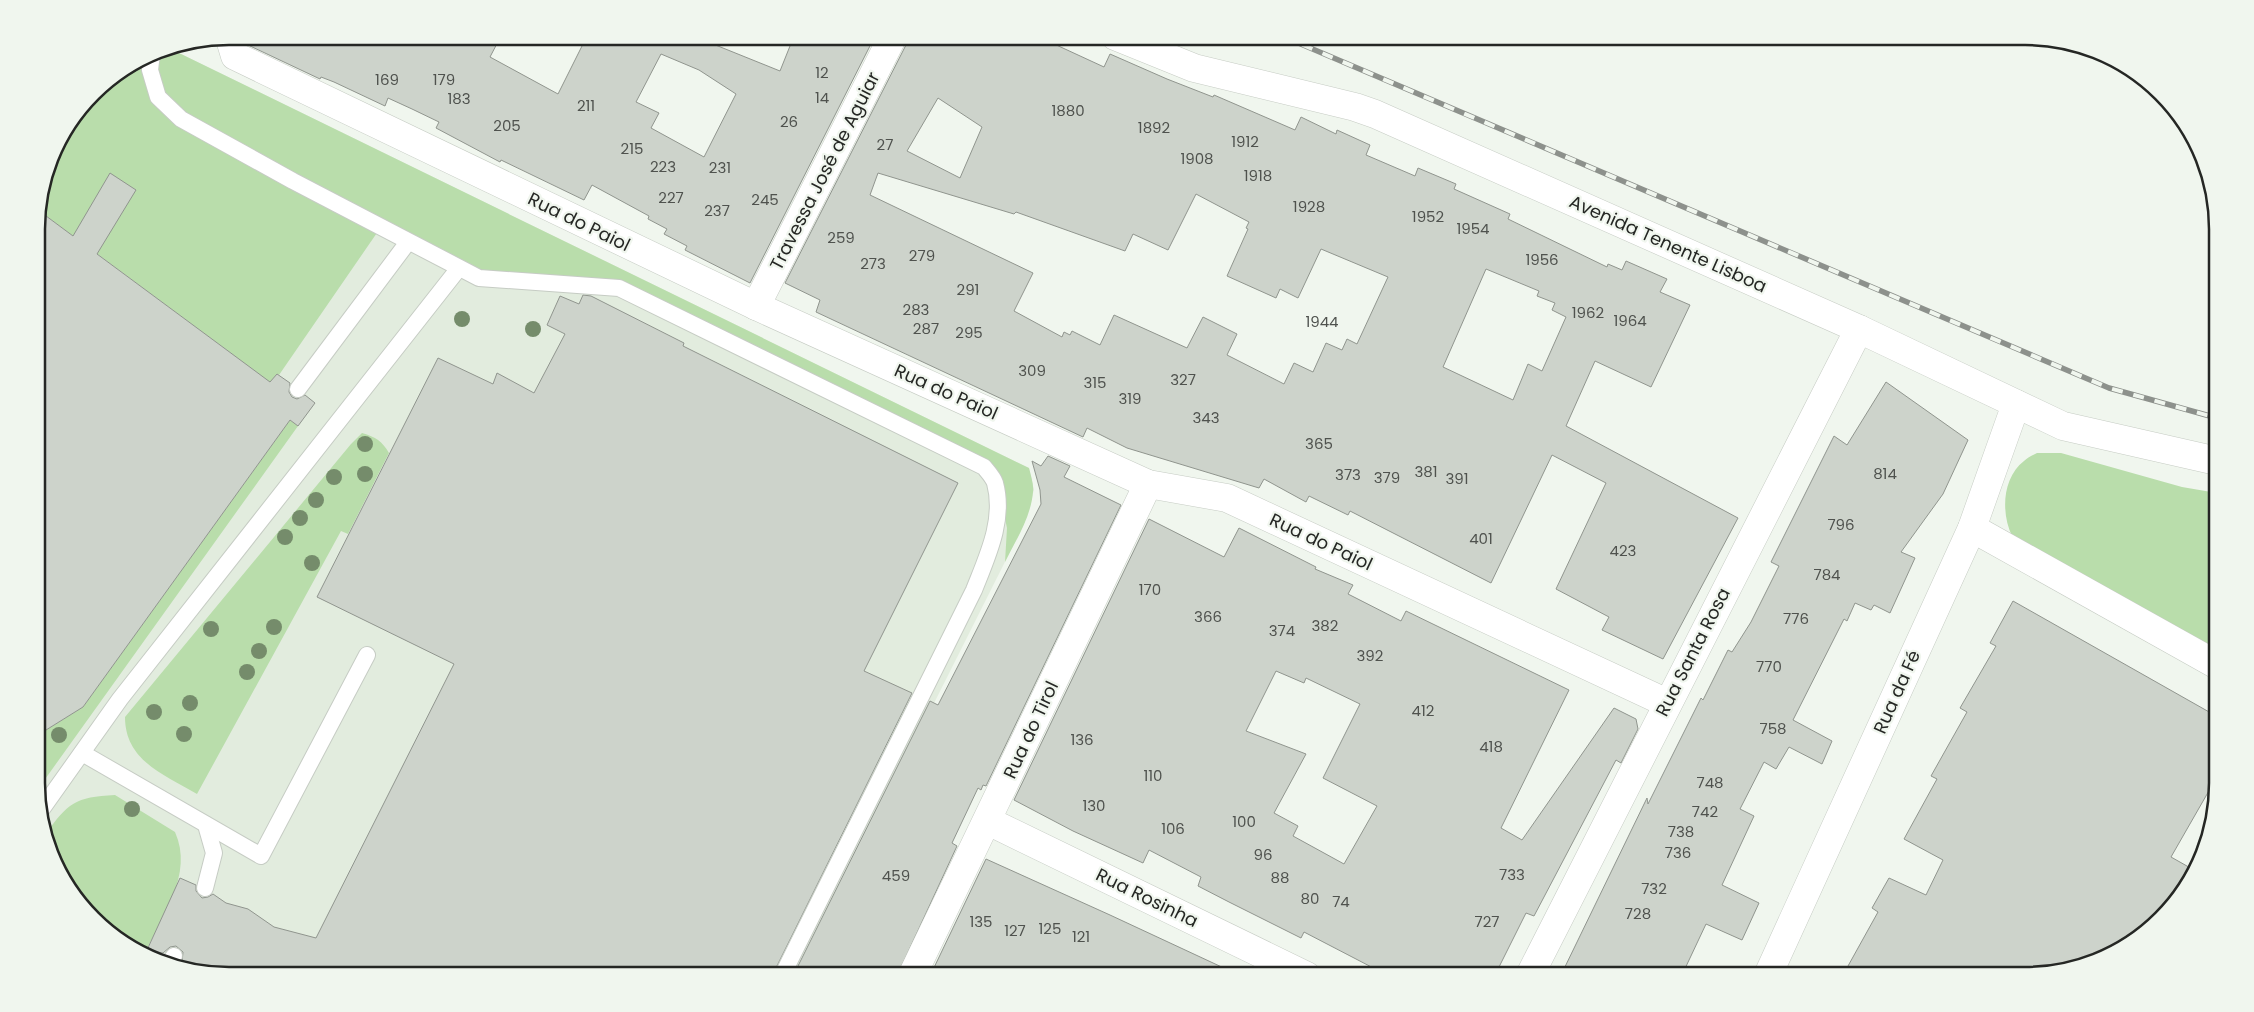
<svg xmlns="http://www.w3.org/2000/svg" width="2254" height="1012" font-family="Poppins,sans-serif">
	<rect width="100%" height="100%" fill="#f0f6ee"/>
	<path fill="#e2ecde" d="M179,53l850,415 5,22 -11,36 -226,450h-568l-74,-15 -43,-25 -36,-36 -25,-43 -13,-49 -1,-592 19,-72 46,-60z"/>
	<g fill="#b9ddab">
		<path d="M182,46l-3,7 850,415c2,8 5,17 4,24 -2,25 -17,48 -28,70l2,-34 -5,-24 -18,-37 -365,-179 -140,-10 -98,-51 -102,148 -2,-1 -15,19 -2,-18 -222,-165 18,-66 46,-60 54,-33z"/>
		<path d="M290,420l8,6 -260,363v-54l45,-28z"/>
		<path d="M362,433c14,4 20,8 27,20l-41,81 -7,-3 -144,263c-32,-19 -72,-33 -72,-77l226,-273z"/>
		<path d="M2037,453h24l121,34 35,6v160l-205,-117c-11,-23 -10,-58 12,-75 4,-4 9,-6 13,-8z"/>
		<path d="M115,795l60,37c19,42 -13,85 -31,123 -11,-7 -24,-12 -33,-20 -32,-27 -55,-61 -66,-100 23,-32 30,-38 70,-40z"/>
	</g>
	<g fill="#cdd3cb" stroke="#90958e" fill-rule="evenodd">
		<path d="M245,36h256l-11,21 68,37 29,-58h129l-3,8 67,27 14,-35h81l-125,247 -65,-33 2,-4 -23,-12 3,-5 -19,-10 1,-3 -57,-31 -8,15 -83,-40 -1,2 -64,-34 3,-6 -27,-13 -24,-11 -3,8 -51,-24 -13,-5 -1,2 -72,-34zM661,54l38,16 37,24 -32,63 -53,-29 8,-15 -23,-11z"/>
		<path d="M908,36h147l-3,7 52,24 6,-13 57,25 46,18 1,-2 81,35 6,-13 35,17 1,-4 33,15 -4,10 49,21 3,-8 38,16 -2,5 56,25 -2,5 99,48 1,-3 14,6 4,-9 41,18 -7,13 30,13 -39,82 -56,-26 -29,65 172,92 -75,141 -61,-29 7,-13 -53,-28 50,-106 -54,-28 -61,128 -141,-72 -2,4 -39,-19 -3,6 -42,-23 -5,9 -132,-40 -40,-20 -4,9 -267,-125 4,-12 -35,-17 122,-240zM938,98l44,29 -22,51 -53,-27zM878,173l136,41 2,-2 109,39 8,-17 35,16 28,-56 53,28 -3,6 2,1 -21,47 49,22 4,-9 18,9 23,-49 67,28 -31,67 -10,-5 -5,11 -16,-7 -13,29 -19,-9 -10,21 -57,-29 10,-21 -34,-17 -16,31 -73,-33 -14,30 -28,-14 -2,4 -6,-3 -2,5 -48,-26 19,-38 -163,-78zM1486,269l53,22 -2,5 18,7 -3,7 14,7 -24,54 -14,-7 -15,36 -70,-33z"/>
		<path d="M110,173l26,17 -39,64 173,128 7,-8 13,9 -1,9 3,5 5,2 8,-4 10,8 -17,23 -8,-6 -207,287 -45,28 -1,-519 1,-6 35,26z"/>
		<path d="M583,295l8,1 93,47 -1,3 275,137 -94,188 48,22 -140,283h-543l-40,-8 -7,-6 1,-10 -7,-6 -6,1 -7,6 -16,-3 33,-72 16,7v6l6,7 6,-1 5,-3 13,9 22,6 26,18 42,11 138,-274 -137,-67 121,-239 55,26 4,-11 37,20 31,-59 -18,-9 13,-29 19,8z"/>
		<path d="M1886,382l82,58 -25,54 -42,58 14,6 -25,55 -16,-8 -3,5 -16,-7 -8,18 -3,-2 -51,101 39,21 -10,23 -33,-17 -13,22 -12,-7 -24,47 14,7 -32,69 37,18 -17,37 -36,-16 -24,51h-121l86,-177 1,6 53,-106 2,2 25,-50 4,2 19,-30 28,-56 -8,-4 63,-126 13,9z"/>
		<path d="M1048,456l22,10 -6,11 57,28 -135,281 -3,-1 -2,5 -3,-2 -26,55 5,3 -60,130h-104l137,-275 8,4 103,-201 -1,-14 -8,-29 9,5z"/>
		<path d="M1149,519l75,38 15,-29 77,39 -1,2 38,16 -5,9 53,27 5,-10 163,79 -68,138 21,12 92,-132 22,11 2,10 -17,34 -5,-3 -82,156 -8,-3 -31,62h-105l-9,-3 -77,-40 -3,6 -72,-36 -31,-16 3,-9 -52,-27 -6,13 -70,-32 -59,-31zM1276,671l28,12 2,-5 54,26 -37,74 54,28 -33,58 -51,-28 5,-10 -24,-13 32,-59 -60,-23z"/>
		<path d="M2013,601l205,116v58l-47,82 23,13 -24,40 -2,1 -8,-4 -13,23 -15,13 -45,22 -50,10h-194l35,-63 -6,-4 17,-30 37,17 17,-35 -39,-21 33,-60 -6,-3 36,-64 -7,-4 36,-62 -6,-3z"/>
		<path d="M986,859l124,56 131,61h-311z"/>
	</g>
	<g fill="none" stroke-linecap="round" stroke-linejoin="round">
		<g stroke="#c6ccc4" stroke-width="18">
			<g id="lane">
				<path d="M152,53l-2,17 8,27 23,22 112,62 186,97 140,10 365,179c4,5 9,10 11,16 10,37 -8,74 -21,107l-192,386"/>
				<path d="M298,389l110,-147"/>
				<path d="M82,753l179,103 106,-201"/>
				<path d="M39,813l81,-114 339,-431"/>
				<path d="M205,888l9,-35 -8,-28"/>
				<path d="M168,964l6,-8"/>
			</g>
		</g>
		<g stroke="#c6ccc4" stroke-width="29">
			<g id="street">
				<path d="M229,36l6,20 521,250 392,178 79,14 440,205"/>
				<path d="M1115,36l79,32 161,39 20,7 484,215 204,97 154,35"/>
				<path d="M756,306l137,-270"/>
				<path d="M1972,528l245,137"/>
				<path d="M988,821l319,155"/>
				<path d="M1530,975l329,-646"/>
				<path d="M1768,975l204,-447 44,-124"/>
				<path d="M912,976l236,-492"/>
			</g>
		</g>
		<use href="#lane" stroke="#fff" stroke-width="16"/>
		<use href="#street" stroke="#fff" stroke-width="28"/>
		<g stroke="#8d918c" stroke-width="5.5">
			<path id="rail" d="M1282,36l827,352 108,30"/>
		</g>
		<use href="#rail" stroke="#f0f6ee" stroke-width="4" stroke-dasharray="11" stroke-linecap="butt"/>
	</g>
	<g fill="#758c6b">
		<circle cx="462" cy="319" r="8"/>
		<circle cx="533" cy="329" r="8"/>
		<circle cx="365" cy="444" r="8"/>
		<circle cx="365" cy="474" r="8"/>
		<circle cx="334" cy="477" r="8"/>
		<circle cx="316" cy="500" r="8"/>
		<circle cx="300" cy="518" r="8"/>
		<circle cx="285" cy="537" r="8"/>
		<circle cx="312" cy="563" r="8"/>
		<circle cx="274" cy="627" r="8"/>
		<circle cx="211" cy="629" r="8"/>
		<circle cx="259" cy="651" r="8"/>
		<circle cx="247" cy="672" r="8"/>
		<circle cx="190" cy="703" r="8"/>
		<circle cx="154" cy="712" r="8"/>
		<circle cx="184" cy="734" r="8"/>
		<circle cx="59" cy="735" r="8"/>
		<circle cx="132" cy="809" r="8"/>
	</g>
	<g text-anchor="middle" stroke-width="4.5" stroke-linejoin="round" paint-order="stroke">
		<g font-size="15" fill="#4f524e">
			<text x="822" y="78">12</text>
			<text x="387" y="85">169</text>
			<text x="444" y="85">179</text>
			<text x="822" y="103">14</text>
			<text x="459" y="104">183</text>
			<text x="586" y="111">211</text>
			<text x="1068" y="116">1880</text>
			<text x="789" y="127">26</text>
			<text x="507" y="131">205</text>
			<text x="1154" y="133">1892</text>
			<text x="1245" y="147">1912</text>
			<text x="885" y="150">27</text>
			<text x="632" y="154">215</text>
			<text x="1197" y="164">1908</text>
			<text x="663" y="172">223</text>
			<text x="720" y="173">231</text>
			<text x="1258" y="181">1918</text>
			<text x="671" y="203">227</text>
			<text x="765" y="205">245</text>
			<text x="1309" y="212">1928</text>
			<text x="717" y="216">237</text>
			<text x="1428" y="222">1952</text>
			<text x="1473" y="234">1954</text>
			<text x="841" y="243">259</text>
			<text x="922" y="261">279</text>
			<text x="1542" y="265">1956</text>
			<text x="873" y="269">273</text>
			<text x="968" y="295">291</text>
			<text x="916" y="315">283</text>
			<text x="1588" y="318">1962</text>
			<text x="1630" y="326">1964</text>
			<text x="1322" y="327">1944</text>
			<text x="926" y="334">287</text>
			<text x="969" y="338">295</text>
			<text x="1032" y="376">309</text>
			<text x="1183" y="385">327</text>
			<text x="1095" y="388">315</text>
			<text x="1130" y="404">319</text>
			<text x="1206" y="423">343</text>
			<text x="1319" y="449">365</text>
			<text x="1426" y="477">381</text>
			<text x="1885" y="479">814</text>
			<text x="1348" y="480">373</text>
			<text x="1387" y="483">379</text>
			<text x="1457" y="484">391</text>
			<text x="1841" y="530">796</text>
			<text x="1481" y="544">401</text>
			<text x="1623" y="556">423</text>
			<text x="1827" y="580">784</text>
			<text x="1150" y="595">170</text>
			<text x="1208" y="622">366</text>
			<text x="1796" y="624">776</text>
			<text x="1325" y="631">382</text>
			<text x="1282" y="636">374</text>
			<text x="1370" y="661">392</text>
			<text x="1769" y="672">770</text>
			<text x="1423" y="716">412</text>
			<text x="1773" y="734">758</text>
			<text x="1082" y="745">136</text>
			<text x="1491" y="752">418</text>
			<text x="1153" y="781">110</text>
			<text x="1710" y="788">748</text>
			<text x="1094" y="811">130</text>
			<text x="1705" y="817">742</text>
			<text x="1244" y="827">100</text>
			<text x="1173" y="834">106</text>
			<text x="1681" y="837">738</text>
			<text x="1678" y="858">736</text>
			<text x="1263" y="860">96</text>
			<text x="1512" y="880">733</text>
			<text x="896" y="881">459</text>
			<text x="1280" y="883">88</text>
			<text x="1654" y="894">732</text>
			<text x="1310" y="904">80</text>
			<text x="1341" y="907">74</text>
			<text x="1638" y="919">728</text>
			<text x="981" y="927">135</text>
			<text x="1487" y="927">727</text>
			<text x="1050" y="934">125</text>
			<text x="1015" y="936">127</text>
			<text x="1081" y="942">121</text>
		</g>
		<g font-size="18" fill="#252724" stroke="#f0f6ee">
			<text transform="translate(825 171) rotate(-63)" y="6">Travessa José de Aguiar</text>
			<text transform="translate(579 222) rotate(26)" y="6">Rua do Paiol</text>
			<text transform="translate(1668 244) rotate(24)" y="6">Avenida Tenente Lisboa</text>
			<text transform="translate(946 392) rotate(24)" y="6">Rua do Paiol</text>
			<text transform="translate(1321 542) rotate(25)" y="6">Rua do Paiol</text>
			<text transform="translate(1693 652) rotate(-63)" y="6">Rua Santa Rosa</text>
			<text transform="translate(1897 692) rotate(-66)" y="6">Rua da Fé</text>
			<text transform="translate(1031 730) rotate(-65)" y="6">Rua do Tirol</text>
			<text transform="translate(1147 898) rotate(26)" y="6">Rua Rosinha</text>
		</g>
	</g>
	<path d="M0 0H2254V1012H0ZM229 45H2025A184 184 0 0 1 2209 229V783A184 184 0 0 1 2025 967H229A184 184 0 0 1 45 783V229A184 184 0 0 1 229 45Z" fill="#f0f6ee" fill-rule="evenodd"/>
	<path fill="none" stroke="#252724" stroke-width="2.5" d="M229 45H2025A184 184 0 0 1 2209 229V783A184 184 0 0 1 2025 967H229A184 184 0 0 1 45 783V229A184 184 0 0 1 229 45Z"/>
</svg>
